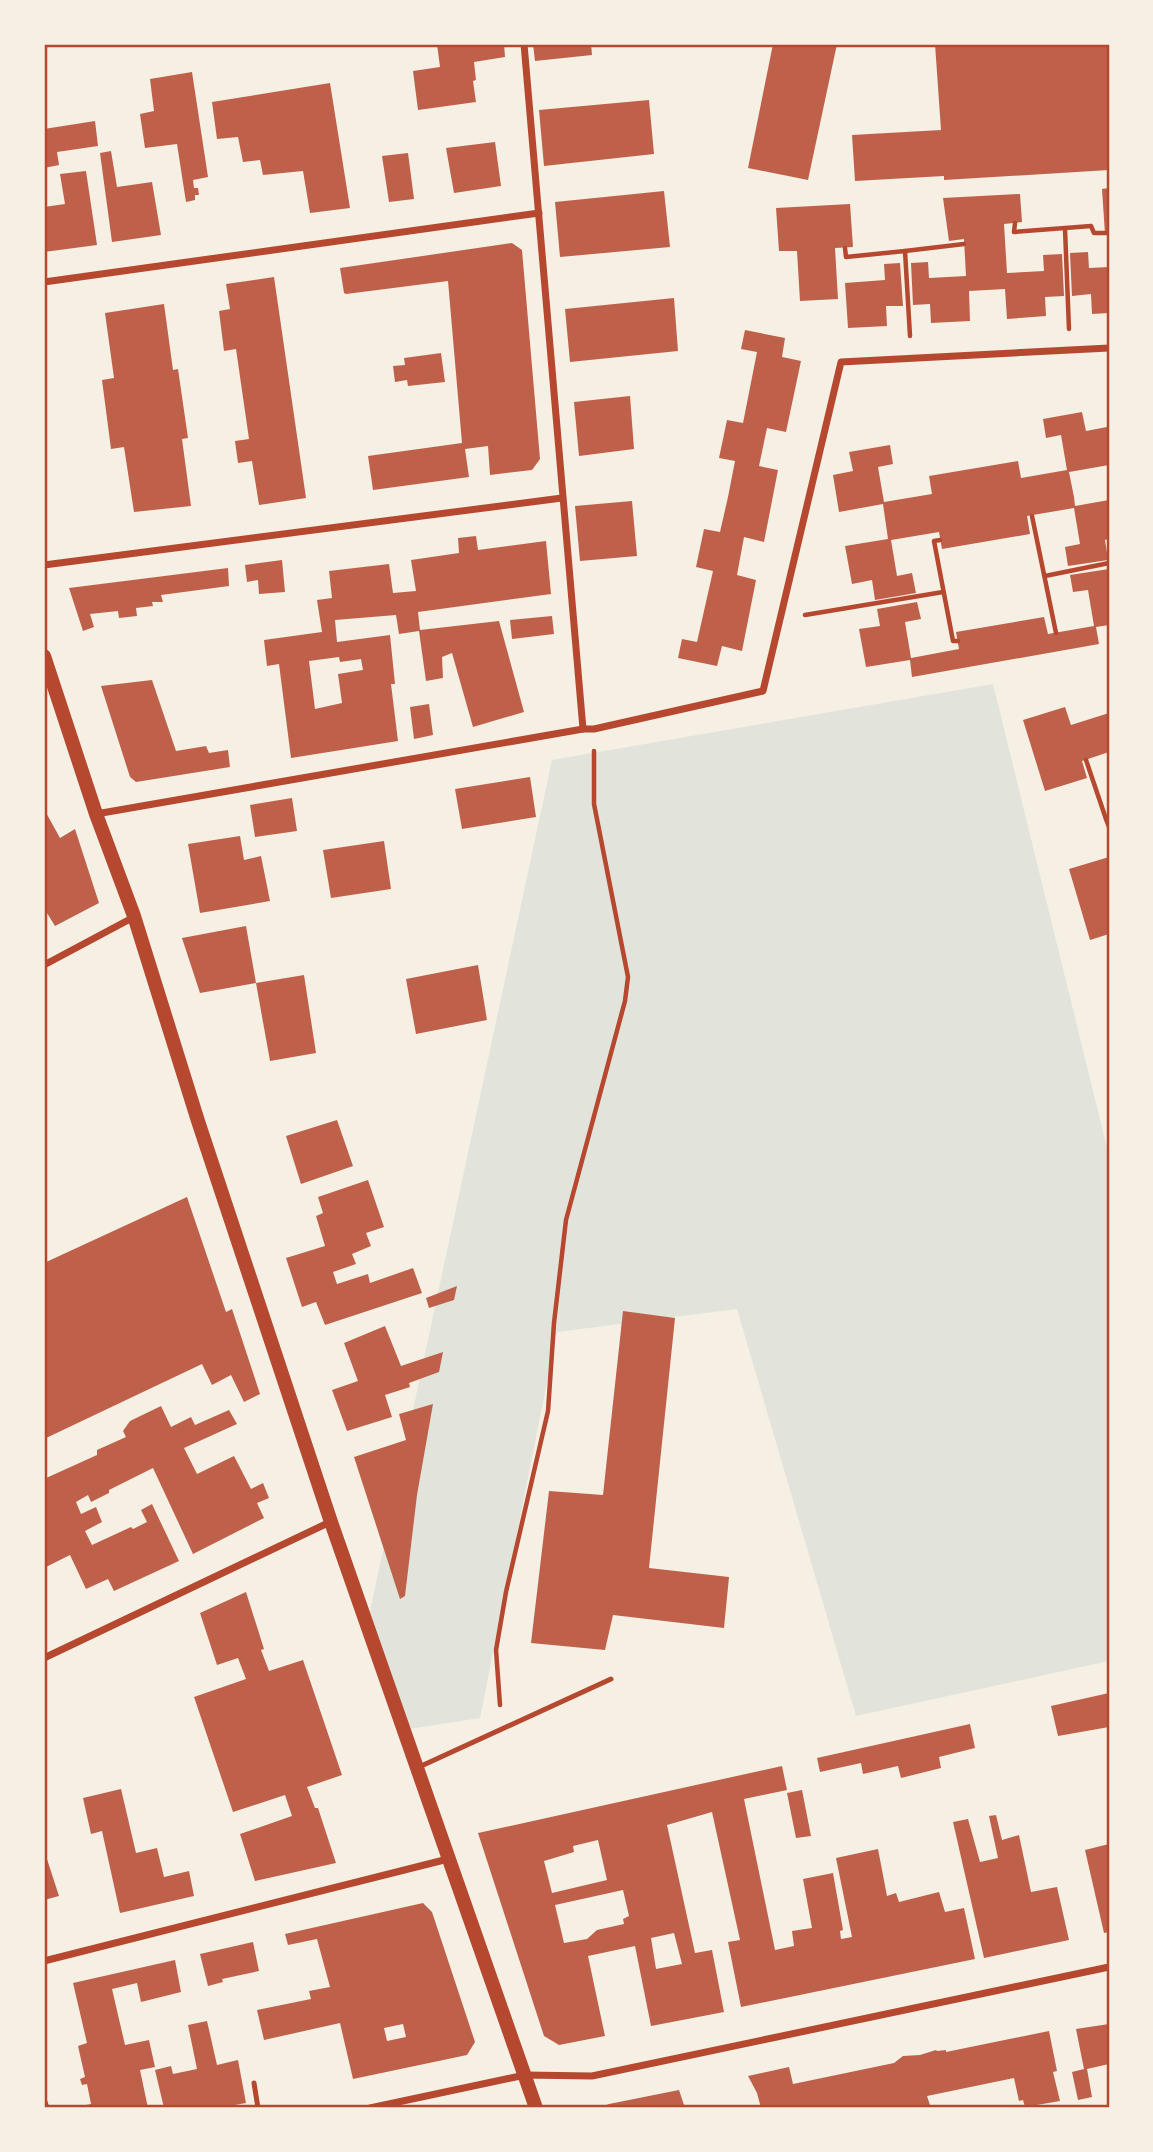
<svg xmlns="http://www.w3.org/2000/svg" width="1153" height="2152" font-family="Helvetica,sans-serif">
	<rect width="100%" height="100%" fill="#f6efe4"/>
	<path fill="#e2e4dc" d="M993,684l116,472v505l-253,55 -119,-407 -180,23 -77,386 -77,12 -36,-105 185,-865z"/>
	<g fill="#bf614a" fill-rule="evenodd">
		<path d="M437,44h67l1,13 -31,5 2,18 -3,1 3,21 -58,8 -5,-39 27,-4z"/>
		<path d="M533,44h58l1,11 -57,6z"/>
		<path d="M773,44h64l-29,136 -60,-12z"/>
		<path d="M935,44h174v126l-165,10v-4l-89,5 -3,-46 89,-5z"/>
		<path d="M192,72l16,105 -15,3 1,8h4l1,7h-4v5l-9,2 -9,-58 -32,4 -5,-34 14,-3 -4,-32z"/>
		<path d="M330,83l20,125 -40,5 -7,-42 -40,4 -3,-15 -17,2 -5,-25 -21,2 -5,-37z"/>
		<path d="M649,100l5,54 -110,12 -5,-56z"/>
		<path d="M95,121l3,25 -41,6 2,13 -15,3v-39z"/>
		<path d="M495,142l6,44 -47,7 -8,-45z"/>
		<path d="M111,151l6,36 35,-5 9,53 -49,7 -12,-89z"/>
		<path d="M408,153l6,46 -25,3 -7,-46z"/>
		<path d="M86,171l11,74 -53,7v-45l21,-3 -5,-30z"/>
		<path d="M1109,188v45l-4,1 -3,-45z"/>
		<path d="M664,191l6,56 -110,10 -5,-55z"/>
		<path d="M1020,194l2,28 -18,2 3,49 37,-2 -1,-16 19,-1 2,42 -19,1 1,19 -39,3 -2,-30 -36,2 1,30 -39,2 -1,-19 -17,1 -2,-42 17,-1 1,16 37,-2 -2,-37 -15,2 -6,-43z"/>
		<path d="M850,204l3,43 -18,1 3,51 -38,2 -3,-50h-18l-3,-43z"/>
		<path d="M512,243l10,7 18,209 -8,11 -42,5 -2,-29 -23,3 4,28 -96,13 -5,-34 94,-13 -14,-162 -102,13 -2,-1 -4,-25z"/>
		<path d="M1088,252l1,16 20,-1v46l-17,1 -1,-20 -19,2 -2,-43z"/>
		<path d="M900,263l3,43h-17l1,20 -39,2 -3,-45 40,-3 -1,-16z"/>
		<path d="M274,277l32,221 -47,7 -7,-44 -14,2 -3,-22 14,-2 -13,-90 -12,2 -5,-40 11,-2 -4,-25z"/>
		<path d="M674,298l4,53 -108,11 -5,-53z"/>
		<path d="M164,304l9,66 5,-1 10,69 -6,1 9,67 -57,6 -10,-65 -13,2 -9,-69 12,-2 -9,-65z"/>
		<path d="M745,330l40,8 -3,19 19,4 -15,71 -19,-4 -8,38 19,4 -14,72 -20,-5 -7,38 19,5 -14,71 -20,-5 -5,20 -39,-8 4,-19 15,3 16,-71 -17,-4 8,-38 16,3 8,-35 7,-36 -16,-3 8,-38 16,3 14,-71 -16,-3z"/>
		<path d="M441,353l4,29 -37,4 -1,-6 -12,2 -2,-16 12,-1 -1,-7z"/>
		<path d="M630,396l4,53 -55,7 -5,-54z"/>
		<path d="M1082,412l4,19 21,-4 2,38 -40,7 5,25 1,9 34,-6v39l-4,1 3,20 -40,6 -3,-19 15,-3 -6,-36 -47,8 3,18 -88,15 -3,-17 -48,8 6,36 15,-3 4,20 -41,7 -3,-20 -20,4 -7,-38 43,-7 -5,-35 -44,8 -6,-37 20,-4 -4,-19 41,-7 3,19 -15,3 6,35 48,-8 -3,-18 89,-15 3,17 46,-8 -6,-35 -15,3 -3,-19z"/>
		<path d="M632,501l5,55 -57,5 -5,-55z"/>
		<path d="M476,536l2,14 68,-9 5,53 -133,18 2,18 79,-9 25,91 -51,15 -21,-74 -10,4 1,21 -17,3 -7,-50 -20,3 -3,-19 -61,5 2,22 53,-7 5,49h-4l7,57 -107,17 -12,-94 -12,2 -3,-26 58,-8 -5,-32 15,-2 -3,-27 60,-7 4,29 23,-2 -5,-31 48,-7 -1,-15zM339,657l1,5 21,-3 2,11 -25,4 4,29 -27,6 -6,-48z"/>
		<path d="M282,560l3,32 -26,2 -1,-14 -11,2 -2,-17z"/>
		<path d="M228,568l1,18 -68,9 2,7h-11l1,4 -17,2 1,8 -18,2 -1,-7 -28,3 4,13 -11,4 -14,-43z"/>
		<path d="M1109,569v56l-13,2 3,17 -187,33 -2,-17 -44,7 -7,-38 21,-3 -3,-17 40,-7 4,17 -16,3 6,36 48,-9 -3,-17 88,-15 4,17 46,-8 -6,-36 -15,2 -3,-17z"/>
		<path d="M552,616l2,18 -42,5 -2,-19z"/>
		<path d="M152,680l24,71 30,-5 3,7 19,-3 2,17 -94,15 -6,-5 -29,-91z"/>
		<path d="M429,704l4,31 -19,4 -4,-32z"/>
		<path d="M1065,707l6,18 38,-12v39l-27,9 5,17 -42,13 -22,-71z"/>
		<path d="M530,777l6,40 -74,12 -7,-40z"/>
		<path d="M292,798l5,33 -42,6 -5,-32z"/>
		<path d="M44,809l16,29 15,-9 24,74 -44,23 -8,-13 -3,2z"/>
		<path d="M240,836l4,24 17,-4 9,45 -70,12 -12,-69z"/>
		<path d="M384,841l7,48 -60,9 -8,-48z"/>
		<path d="M1109,857v77l-19,6 -21,-71z"/>
		<path d="M246,926l10,57 -56,10 -18,-55z"/>
		<path d="M478,965l9,55 -71,14 -10,-55z"/>
		<path d="M304,975l12,78 -46,8 -14,-78z"/>
		<path d="M337,1120l16,46 -52,18 -15,-48z"/>
		<path d="M368,1180l16,47 -18,6 5,13 -19,8 4,10 -23,8 4,12 31,-10 2,9 43,-15 9,25 -97,32 -9,-23 -14,5 -16,-49 39,-12 -9,-30 7,-3 -5,-16z"/>
		<path d="M187,1197l39,115 6,-3 28,85 -16,8 -13,-27 -19,10 -10,-21 -158,75v-176z"/>
		<path d="M457,1286l-3,14 -25,8 -3,-10z"/>
		<path d="M623,1311l52,7 -26,250 80,9 -5,51 -111,-13 -8,35 -74,-7 18,-152 54,4z"/>
		<path d="M385,1326l16,40 42,-14 -4,20 -30,11 1,4 -25,8 7,22 -45,14 -15,-41 26,-9 -14,-38z"/>
		<path d="M433,1404l-16,91 -12,101 -5,3 -46,-142 52,-17 -7,-26z"/>
		<path d="M161,1406l10,21 20,-10 4,8 34,-15 8,14 -53,24 13,26 37,-18 17,33 12,-6 6,15 -12,5 7,15 -71,36 -40,-86 -44,22v3l-18,9 -3,-7 -12,7 5,12 15,-7 6,15 -17,9 7,14 39,-18 2,2 14,-7 -6,-12 11,-6 27,57 -65,30 -6,-12 -22,10 -16,-34 -26,13v-89l53,-24v-5l29,-13 -3,-6 7,-10z"/>
		<path d="M246,1592l18,57 -3,1 8,21 34,-11 39,115 -35,12 8,21h3l18,55 -81,18 -15,-47 52,-18 -7,-21 -52,17 -39,-115 52,-18 -8,-21 -21,7 -17,-52z"/>
		<path d="M1109,1693v34l-51,9 -7,-30z"/>
		<path d="M970,1724l5,24 -36,9 2,11 -40,10 -3,-12 -35,8 -2,-11 -41,9 -3,-14z"/>
		<path d="M782,1766l5,24 -43,9 31,151 19,-4 -2,-15 20,-3 -9,-49 30,-6 10,57 -3,1 1,8 11,-2 -16,-79 42,-9 9,47 9,-3 3,9 40,-10 6,20 19,-4 11,51 -234,48 -13,-65 12,-2 -28,-128 -45,13 28,128 17,-3 12,62 -73,14 -16,-80 -47,10 17,80 -46,9 -15,-9 -66,-203zM598,1840l9,40 -55,13 -8,-32 30,-9 -1,-6zM623,1890l6,26 -6,3 1,5 -27,6 -10,9 -23,4 -9,-38zM674,1933l8,31 -26,5 -5,-31z"/>
		<path d="M121,1789l15,64 21,-5 7,29 25,-6 5,25 -74,17 -18,-82 -11,3 -8,-36z"/>
		<path d="M802,1790l9,46 -15,2 -9,-45z"/>
		<path d="M996,1815l6,25 17,-5 12,57 26,-5 12,53 -85,18 -31,-136 15,-3 12,43 18,-4 -9,-42z"/>
		<path d="M1109,1844v88l-5,1 -19,-83z"/>
		<path d="M44,1850l15,46 -15,4z"/>
		<path d="M423,1903l9,9 43,130 -8,13 -114,24 -13,-56 -76,17 -7,-30 54,-11 -2,-8 21,-4 -13,-48 -29,6 -3,-11zM403,2024l3,13 -19,4 -3,-13z"/>
		<path d="M253,1942l6,29 -37,8 1,3 -15,4 -8,-32z"/>
		<path d="M175,1960l6,32 -40,10 -4,-19 -25,6 13,56 24,-5 6,27 -15,3 8,38h-62v-3l5,-1 -4,-20 -5,1 -2,-6 5,-2 -7,-31 9,-3 -14,-60z"/>
		<path d="M207,2021l10,44 21,-5 8,43 -28,5h-54l-9,-38 16,-4 2,8 24,-5 -9,-44z"/>
		<path d="M1109,2024v40l-22,5 5,28 -14,3 -6,-28 12,-3 -8,-40z"/>
		<path d="M1049,2031l8,40 -4,1 7,29 -35,6 -2,-7 -4,1 -5,-23 -87,18 4,12h-50l-1,-2 -12,2h-107l-4,-15 -9,-17 41,-9 4,17 101,-21 9,-7 17,-1 16,-5 1,1 9,-1v2z"/>
		<path d="M679,2090l6,18h-86l10,-4z"/>
	</g>
	<g fill="none" stroke-linecap="round" stroke-linejoin="round">
		<g stroke="#b5482f" stroke-width="4.5">
			<path d="M1015,223l-1,9 77,-6 3,7h15"/>
			<path d="M1065,229l4,100"/>
			<path d="M845,248l1,9 59,-6 5,85"/>
			<path d="M905,251l59,-7"/>
			<path d="M1032,516l24,117"/>
			<path d="M940,540l-6,1 19,100h5"/>
			<path d="M1045,576l64,-13"/>
			<path d="M805,615l138,-23"/>
			<path d="M1086,760l20,59"/>
			<path d="M1108,818l-2,1 3,8"/>
			<path d="M500,1705l-4,-55 10,-58 42,-181 6,-88 12,-103 59,-219 3,-24 -34,-173v-53"/>
		</g>
		<g stroke="#b5482f" stroke-width="5">
			<path d="M419,1767l192,-88"/>
			<path d="M254,2083l4,25"/>
		</g>
		<g stroke="#b5482f" stroke-width="7">
			<path d="M524,44l59,685h11l169,-38 78,-329 268,-14"/>
			<path d="M44,282l495,-69"/>
			<path d="M44,565l518,-67"/>
			<path d="M96,814l487,-85"/>
			<path d="M44,965l90,-48"/>
			<path d="M44,1658l286,-136"/>
			<path d="M44,1961l404,-102"/>
			<path d="M44,2102l2,6"/>
			<path d="M370,2108l155,-33 67,1 517,-109"/>
		</g>
		<path stroke="#b5482f" stroke-width="14" d="M44,656l52,158 38,102 64,205 133,401 205,586"/>
	</g>
	<rect width="1153" height="2152" fill="none" stroke="#f6efe4" stroke-width="91"/>
	<rect x="46" y="46" width="1062" height="2060" fill="none" stroke="#b5482f" stroke-width="2.5"/>
</svg>
